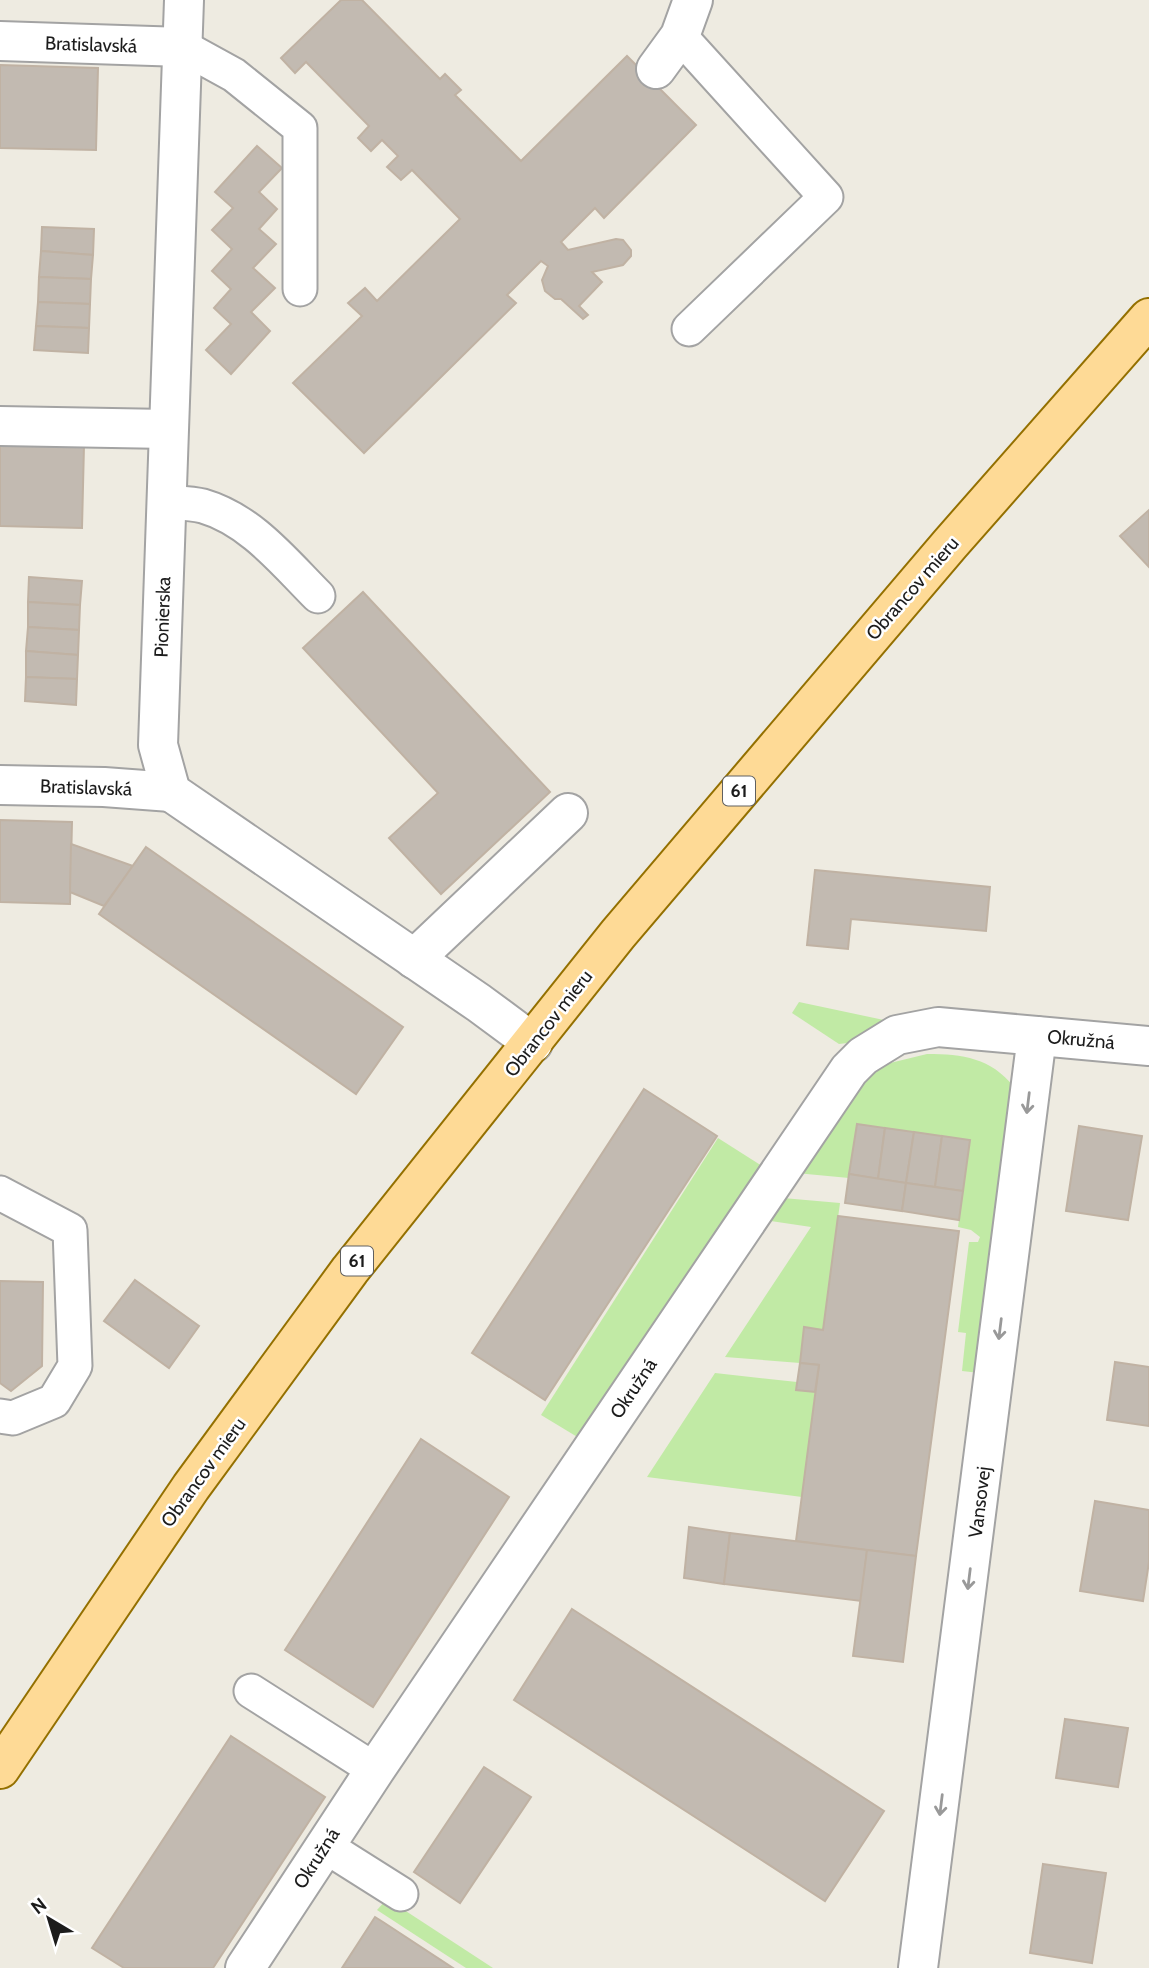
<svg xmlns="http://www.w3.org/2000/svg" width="1149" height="1968" font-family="Cabin,sans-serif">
	<rect width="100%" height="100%" fill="#eeebe1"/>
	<g fill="#c1eaa5">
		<path d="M799,1002l99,21 -34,18 -25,3 -47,-31z"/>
		<path d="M927,1054c36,0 64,4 87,33l-34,286 -18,-2 4,-38 -8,-1 11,-90h9l2,-5 -9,-7 -13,-3 12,-87 -113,-16 -8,54 -53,-5 58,-85 32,-24z"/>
		<path d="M718,1138l47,30 -181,273 -43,-26z"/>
		<path d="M783,1198l57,5 -17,127 -19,-2 -4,35 -75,-6 86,-130 -47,-7z"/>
		<path d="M715,1373l82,9v8l18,2 -13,105 -155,-20z"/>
		<path d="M386,1900l6,2 101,66h-27l-89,-58z"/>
	</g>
	<g fill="#c2bab1" stroke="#c0b2a3" stroke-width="2">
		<path d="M341,0h21l78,79 5,-5 16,16 -6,5 66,66 106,-105 69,69 -92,93 -9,-10 -34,34 7,8 48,-11 7,1 8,10v6l-8,9 -31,7 10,10 -23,24 9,9 -5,4 -22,-20h-6l-10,-8 -3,-11 6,-14 -7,-5 -34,34 9,8 -152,150 -71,-70 69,-67 -14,-13 17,-15 12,13 83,-82 -48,-49 -11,10 -14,-13 11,-11 -16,-16 -11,11 -13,-13 11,-12 -63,-64 -11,11 -14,-15z"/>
		<path d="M0,65l98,3 -2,82 -96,-2z"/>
		<path d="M257,146l25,22 -23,24 18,17 -18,20 17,15 -23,24 22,20 -24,24 19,19 -39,43 -25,-24 25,-26 -17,-16 17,-19 -19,-18 20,-22 -20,-19 21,-22 -18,-16z"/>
		<path d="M42,227l52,2 -1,26 -52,-4z"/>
		<path d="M41,251l52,4 -2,24 -52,-2z"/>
		<path d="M39,277l52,2 -1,25 -52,-2z"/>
		<path d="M38,302l52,2 -1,24 -53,-2z"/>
		<path d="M36,326l53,2 -1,25 -54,-3z"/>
		<path d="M0,443l84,2 -2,83 -82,-2z"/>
		<path d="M1149,510v57l-29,-31z"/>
		<path d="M29,577l53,4 -2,24 -52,-3z"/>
		<path d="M363,592l187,200 -109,102 -52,-56 49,-45 -135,-145z"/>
		<path d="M28,602l52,3 -1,25 -51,-3z"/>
		<path d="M28,627l51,3 -1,25 -52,-4z"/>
		<path d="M26,651l52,4 -1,24 -51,-2z"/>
		<path d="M26,677l51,2 -1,26 -51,-4z"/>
		<path d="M0,820l72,2 -2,82 -70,-2z"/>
		<path d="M71,844l62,22 -29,40 -34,-14z"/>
		<path d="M146,847l257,180 -47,67 -257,-180z"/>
		<path d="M815,870l175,17 -4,44 -135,-12 -3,30 -41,-4z"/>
		<path d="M644,1089l73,47 -172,264 -73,-47z"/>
		<path d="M857,1124l28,4 -7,51 -29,-5z"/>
		<path d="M1079,1126l63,10 -14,84 -62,-9z"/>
		<path d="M885,1128l29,4 -8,51 -28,-4z"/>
		<path d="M914,1132l28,4 -7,51 -29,-4z"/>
		<path d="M942,1136l28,4 -7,51 -28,-4z"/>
		<path d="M849,1174l57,9 -4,28 -57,-8z"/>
		<path d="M906,1183l57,8 -4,29 -57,-9z"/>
		<path d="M838,1216l121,15 -43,325 -120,-15 23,-176 -19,-2 4,-36 19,3z"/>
		<path d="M135,1280l64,46 -30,42 -65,-47z"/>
		<path d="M0,1281l43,1 -1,84 -31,25 -11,-8z"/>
		<path d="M1115,1362l34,5v59l-42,-6z"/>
		<path d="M800,1363l19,2 -4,27 -19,-2z"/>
		<path d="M421,1439l88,58 -136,210 -88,-57z"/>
		<path d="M1095,1501l54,9v52l-6,39 -63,-10z"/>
		<path d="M689,1527l41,6 -6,51 -40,-6z"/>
		<path d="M730,1533l137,17 -6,51 -137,-17z"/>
		<path d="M867,1550l49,6 -13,106 -50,-6z"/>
		<path d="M572,1609l312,202 -59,90 -311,-201z"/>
		<path d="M1065,1719l63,9 -10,59 -62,-9z"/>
		<path d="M231,1736l94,61 -112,171h-89l-32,-20z"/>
		<path d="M484,1767l47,30 -71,106 -46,-31z"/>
		<path d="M1043,1864l63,9 -14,90 -62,-10z"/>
		<path d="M375,1917l8,5 70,46h-111z"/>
	</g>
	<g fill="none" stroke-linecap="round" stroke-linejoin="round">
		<g stroke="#a3a3a3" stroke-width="37">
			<g id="lane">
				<path d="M680,36l146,161 -137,132"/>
				<path d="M183,47l51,28 66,53v161"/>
				<path d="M165,502c12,1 26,1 38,4 48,14 81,56 115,90"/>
				<path d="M0,1193l70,37 5,136 -21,35 -41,17 -13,-2"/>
				<path d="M251,1691l124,79"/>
				<path d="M325,1846l76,48"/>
			</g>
		</g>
		<g stroke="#a3a3a3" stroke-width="42">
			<g id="street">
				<path d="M184,0l-26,745 13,47 308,211 54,40"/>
				<path d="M0,41l183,6"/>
				<path d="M656,69l24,-33 13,-36"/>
				<path d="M0,426l168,3"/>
				<path d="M0,785l104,2 67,5"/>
				<path d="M414,959l154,-146"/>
				<path d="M245,1968l130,-198 474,-700 14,-14 34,-21 41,-8 211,19"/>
				<path d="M918,1968l119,-932"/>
			</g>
		</g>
		<g stroke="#947000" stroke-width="42">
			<path id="primary" d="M0,1769l191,-282 159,-217 268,-336 332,-390 199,-226"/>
		</g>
		<use href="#lane" stroke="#fff" stroke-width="33"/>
		<use href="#street" stroke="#fff" stroke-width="38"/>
		<use href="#primary" stroke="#feda96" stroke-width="38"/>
	</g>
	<defs><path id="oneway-shaft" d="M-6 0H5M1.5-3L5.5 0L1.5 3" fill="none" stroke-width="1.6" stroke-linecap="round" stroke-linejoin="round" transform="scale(1.75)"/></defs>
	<g stroke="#999">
		<use href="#oneway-shaft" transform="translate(1028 1103) rotate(97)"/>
		<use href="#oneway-shaft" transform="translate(1000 1329) rotate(97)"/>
		<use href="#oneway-shaft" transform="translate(969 1579) rotate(97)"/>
		<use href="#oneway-shaft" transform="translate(941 1805) rotate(97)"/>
	</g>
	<g text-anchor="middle" stroke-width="5" stroke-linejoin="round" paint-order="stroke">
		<g fill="#fff" stroke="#606060" stroke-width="2">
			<rect x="723" y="776.5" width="32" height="29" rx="5"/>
			<rect x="341" y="1246.5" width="32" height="29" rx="5"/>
		</g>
		<g font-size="18" font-weight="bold" fill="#1c1c1c">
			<text x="739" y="797">61</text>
			<text x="357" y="1267">61</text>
		</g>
		<g font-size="19" fill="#1c1c1c" stroke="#fff">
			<text transform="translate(91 44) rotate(2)" y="7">Bratislavská</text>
			<text transform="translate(912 588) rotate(-49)" y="7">Obrancov mieru</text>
			<text transform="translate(162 617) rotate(-88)" y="7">Pionierska</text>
			<text transform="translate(86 787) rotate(2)" y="7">Bratislavská</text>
			<text transform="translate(548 1023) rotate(-52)" y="7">Obrancov mieru</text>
			<text transform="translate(1081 1039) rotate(5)" y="7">Okružná</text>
			<text transform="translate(633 1388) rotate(-56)" y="7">Okružná</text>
			<text transform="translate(203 1472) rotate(-54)" y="7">Obrancov mieru</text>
			<text transform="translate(979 1502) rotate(-83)" y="7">Vansovej</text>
			<text transform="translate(316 1858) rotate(-57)" y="7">Okružná</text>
		</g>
	</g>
	<g transform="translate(49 1919) rotate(322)" stroke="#ffffff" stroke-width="5" paint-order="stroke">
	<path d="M0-5L12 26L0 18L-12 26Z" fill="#1c1c1c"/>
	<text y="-10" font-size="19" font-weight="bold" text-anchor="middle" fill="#1c1c1c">N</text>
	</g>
</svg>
